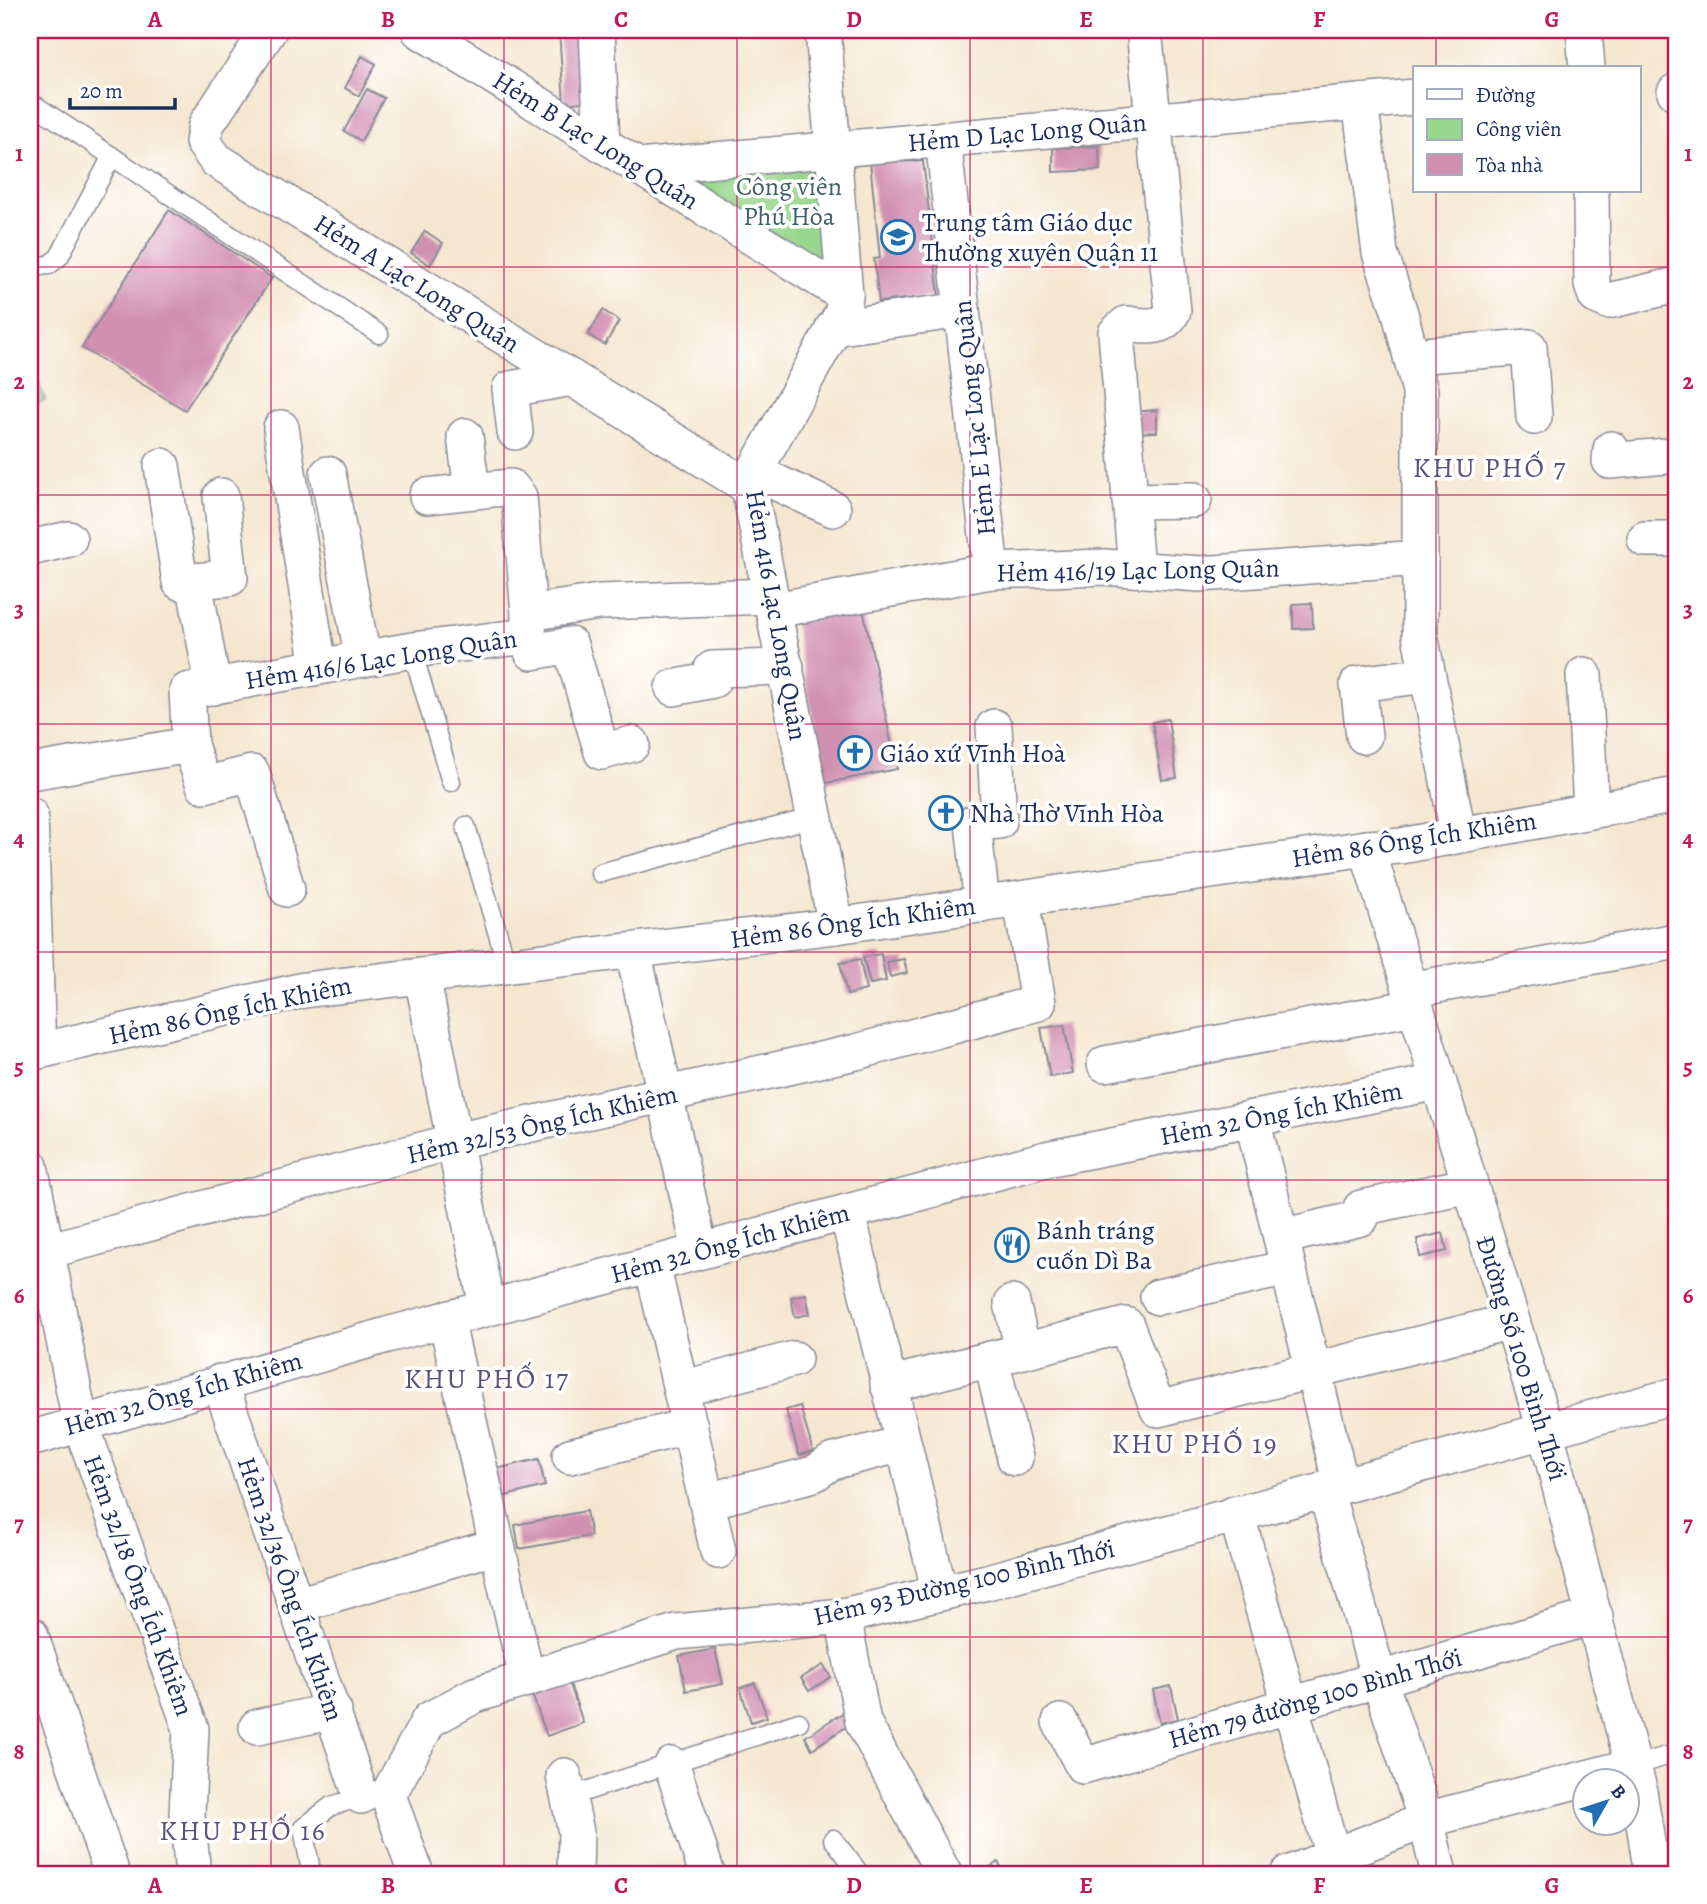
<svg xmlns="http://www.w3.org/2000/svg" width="1707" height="1904" font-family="Alegreya,serif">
	<rect width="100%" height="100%" fill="#fff"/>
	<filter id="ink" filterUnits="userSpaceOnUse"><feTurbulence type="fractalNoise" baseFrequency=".0143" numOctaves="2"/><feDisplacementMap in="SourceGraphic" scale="14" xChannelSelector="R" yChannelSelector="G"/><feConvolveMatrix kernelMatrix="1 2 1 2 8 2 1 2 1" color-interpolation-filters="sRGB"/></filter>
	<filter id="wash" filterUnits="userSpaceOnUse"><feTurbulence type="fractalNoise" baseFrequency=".00686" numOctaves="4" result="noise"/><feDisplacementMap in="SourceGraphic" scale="28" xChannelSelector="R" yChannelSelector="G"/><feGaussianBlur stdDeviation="1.57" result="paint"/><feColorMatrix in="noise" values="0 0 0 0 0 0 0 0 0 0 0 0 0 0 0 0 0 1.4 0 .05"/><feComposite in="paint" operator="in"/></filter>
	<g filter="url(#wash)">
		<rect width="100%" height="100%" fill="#f5e6cf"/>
		<g fill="#98d78d" stroke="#5a8376" stroke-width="2">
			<path d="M824,161l9,112 -139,-91 13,-10z"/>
			<path d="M30,361l15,39 -15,6z"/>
		</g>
		<g id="blocks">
			<g fill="#d18fb1">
				<path d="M559,30h27l4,72 -26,1z"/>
				<path d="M362,56l14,8 -17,32 -14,-8z"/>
				<path d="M367,89l17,9 -23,43 -17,-10z"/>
				<path d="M1099,146l1,24 -47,2v-24z"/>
				<path d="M923,161l16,135 -60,6 -5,-43 6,-1 -10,-96z"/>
				<path d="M169,210l103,68 -87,132 -103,-62z"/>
				<path d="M425,231l18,12 -13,22 -19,-12z"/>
				<path d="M603,310l16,11 -14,24 -17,-10z"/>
				<path d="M1157,410v22l-27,1v-21z"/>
				<path d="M1312,603l1,25 -20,1v-25z"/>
				<path d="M862,604l35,165 -71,14 -33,-165z"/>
				<path d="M1168,719l9,59 -15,2 -10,-58z"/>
				<path d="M881,954l5,27 -16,3 -7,-27z"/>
				<path d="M860,959l6,31 -19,5 -7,-32z"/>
				<path d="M904,959l3,14 -17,4 -3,-15z"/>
				<path d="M1064,1025l9,48 -23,4 -9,-49z"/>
				<path d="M1443,1233l4,18 -27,6 -3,-18z"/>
				<path d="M806,1294l4,20 -15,3 -4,-20z"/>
				<path d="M800,1406l13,45 -14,4 -13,-45z"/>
				<path d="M539,1459l6,27 -55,14 -7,-28z"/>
				<path d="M586,1511l5,25 -72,13 -4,-24z"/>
				<path d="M715,1649l8,35 -37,7 -7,-35z"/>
				<path d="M823,1665l8,12 -22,14 -8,-13z"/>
				<path d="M569,1681l14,42 -36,13 -15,-42z"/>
				<path d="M755,1683l12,34 -16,5 -11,-34z"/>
				<path d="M1171,1686l7,33 -18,4 -7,-33z"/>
				<path d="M844,1712l8,11 -40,26 -7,-12z"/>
				<path d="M998,1862l8,12h-27z"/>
			</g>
		</g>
	</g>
	<g filter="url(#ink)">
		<use href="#blocks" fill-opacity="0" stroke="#888a96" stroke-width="2"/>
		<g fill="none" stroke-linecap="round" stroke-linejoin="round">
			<g stroke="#888a96" stroke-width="21">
				<g id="lane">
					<path d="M30,102l349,232"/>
					<path d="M30,267l19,-2 10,-8 53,-101"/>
					<path d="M412,650l39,132"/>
					<path d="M466,826l41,139"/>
					<path d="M600,873l215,-56"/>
					<path d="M1633,1766l44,-13"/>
					<path d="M568,1797l231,-75"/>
					<path d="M833,1839l27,35"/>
					<path d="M308,1874l3,-3 -8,-43 28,-22 34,-10"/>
				</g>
			</g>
			<g stroke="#888a96" stroke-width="38">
				<g id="street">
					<path d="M269,30l-63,95 -3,17 13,18 533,327"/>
					<path d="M419,30l426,265"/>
					<path d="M597,30l5,114"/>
					<path d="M823,30l22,265 -2,17 -89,160 -5,15 87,439"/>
					<path d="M1584,30l3,38"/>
					<path d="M1675,92h2"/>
					<path d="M1360,102l20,151 20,60 20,78v244l38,198"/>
					<path d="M943,139l48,432"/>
					<path d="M638,167l777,-70"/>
					<path d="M1591,191l1,94 4,11 12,5 69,-16"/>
					<path d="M833,328l129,-18"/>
					<path d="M1411,356l118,-9 5,70"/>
					<path d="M281,428l38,239"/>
					<path d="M515,432l-5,-43 62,-11"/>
					<path d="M465,436l7,55"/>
					<path d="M1611,449l-1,12 67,-6"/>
					<path d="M162,466l18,116 50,-4 -9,-82"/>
					<path d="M754,472l79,37"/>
					<path d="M328,474l35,185"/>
					<path d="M427,496l84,-9 8,10 10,116"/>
					<path d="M1130,501l64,-1"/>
					<path d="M1645,539h32"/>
					<path d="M30,548l39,-9"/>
					<path d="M1136,569l-20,-236 10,-9c20,2 37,7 47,-13l-29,-281"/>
					<path d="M194,581l19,106"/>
					<path d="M774,610l217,-39 113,-4 96,7 220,-16"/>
					<path d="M528,636l4,16 38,-7 32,107 30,-8"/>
					<path d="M1584,675l7,135"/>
					<path d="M673,688l40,-8 -1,-11 74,-2"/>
					<path d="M1364,736l-6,-52 69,-9"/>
					<path d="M190,745l14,40 48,-12 35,116"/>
					<path d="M30,772l160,-27 -3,-54 225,-41 116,-14 1,-23 70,-11 172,-6"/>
					<path d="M30,815l8,236"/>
					<path d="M1367,848l178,581 93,356 14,89"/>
					<path d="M982,905l-9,-82 26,-2 -5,-94"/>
					<path d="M633,951l67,300"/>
					<path d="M422,976l65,332"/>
					<path d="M1410,990l267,-49"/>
					<path d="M30,1053l274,-63 532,-64 531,-78 34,-2 276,-51"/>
					<path d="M1105,1064l310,-57"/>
					<path d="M1252,1118l89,367"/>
					<path d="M30,1166l50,256 111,307 -4,85 6,60"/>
					<path d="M847,1212l93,381"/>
					<path d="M1281,1237l80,-19v-10l109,-23"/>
					<path d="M47,1251l408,-110 401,-89 182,-49 -17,-103"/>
					<path d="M652,1264l66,287"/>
					<path d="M1158,1297l130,-29"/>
					<path d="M1012,1303l11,48"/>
					<path d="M446,1319l81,360"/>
					<path d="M991,1359l24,99"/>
					<path d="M220,1382l141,414"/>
					<path d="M888,1385l238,-60 32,84 354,-88"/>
					<path d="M681,1389l113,-30"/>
					<path d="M30,1439l357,-104 659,-176 392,-77"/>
					<path d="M570,1456l120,-30"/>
					<path d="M1325,1489l54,190 47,141 13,54"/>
					<path d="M707,1501l107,-27 17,-12 71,-18"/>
					<path d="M1236,1513l102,361"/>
					<path d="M297,1605l200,-59"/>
					<path d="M843,1616l20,106 81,152"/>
					<path d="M30,1634l82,240"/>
					<path d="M1060,1722l23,44 512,-150"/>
					<path d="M257,1727l77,-16"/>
					<path d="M672,1765l35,109"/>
					<path d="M564,1776l12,56 -1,42"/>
					<path d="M416,1874l-28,-79 41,-75 46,-25 201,-63 167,-16 144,-34 690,-187"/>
					<path d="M1288,1874l138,-54 207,-54"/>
				</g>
			</g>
			<use href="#lane" stroke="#fff" stroke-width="18"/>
			<use href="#street" stroke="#fff" stroke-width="35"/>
		</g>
	</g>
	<path fill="none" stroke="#c2185b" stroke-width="2" stroke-opacity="0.55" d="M271,30v1844M504,30v1844M737,30v1844M970,30v1844M1203,30v1844M1436,30v38M1436,191v1683M30,267h1647M30,495h1647M30,724h1647M30,952h1647M30,1180h1647M30,1409h1647M30,1637h1647"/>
	<defs>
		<g id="school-ring" transform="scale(1.75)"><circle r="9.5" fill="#fff" stroke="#1f6fb2" stroke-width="1.5"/><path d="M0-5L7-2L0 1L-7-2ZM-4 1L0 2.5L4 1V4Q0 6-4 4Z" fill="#1f6fb2"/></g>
		<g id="church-ring" transform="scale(1.75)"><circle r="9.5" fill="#fff" stroke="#1f6fb2" stroke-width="1.5"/><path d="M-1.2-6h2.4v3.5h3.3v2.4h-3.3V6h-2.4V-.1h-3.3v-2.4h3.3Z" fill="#1f6fb2"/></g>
		<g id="restaurant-ring" transform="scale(1.75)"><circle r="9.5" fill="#fff" stroke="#1f6fb2" stroke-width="1.5"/><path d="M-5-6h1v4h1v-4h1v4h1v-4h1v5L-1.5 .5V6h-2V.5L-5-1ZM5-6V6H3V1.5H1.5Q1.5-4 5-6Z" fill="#1f6fb2"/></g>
	</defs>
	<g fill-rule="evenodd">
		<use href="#school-ring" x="898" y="237"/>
		<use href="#church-ring" x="855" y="753"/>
		<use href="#church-ring" x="946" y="813"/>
		<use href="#restaurant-ring" x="1012" y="1245"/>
	</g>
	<g text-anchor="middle" stroke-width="7" stroke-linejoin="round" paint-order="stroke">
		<g font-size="26" fill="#1b2f5e" stroke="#fff">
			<text transform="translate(1027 132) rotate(-5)" y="9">Hẻm D Lạc Long Quân</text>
			<text transform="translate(596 140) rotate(32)" y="9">Hẻm B Lạc Long Quân</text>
			<text transform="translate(417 283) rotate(32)" y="9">Hẻm A Lạc Long Quân</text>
			<text transform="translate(974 418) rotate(-96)" y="9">Hẻm E Lạc Long Quân</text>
			<text transform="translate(1138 570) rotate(-1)" y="9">Hẻm 416/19 Lạc Long Quân</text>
			<text transform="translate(777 615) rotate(80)" y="9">Hẻm 416 Lạc Long Quân</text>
			<text transform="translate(381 659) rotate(-9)" y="9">Hẻm 416/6 Lạc Long Quân</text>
			<text transform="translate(1414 839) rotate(-9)" y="9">Hẻm 86 Ông Ích Khiêm</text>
			<text transform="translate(853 922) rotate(-8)" y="9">Hẻm 86 Ông Ích Khiêm</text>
			<text transform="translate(230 1010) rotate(-12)" y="9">Hẻm 86 Ông Ích Khiêm</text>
			<text transform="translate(1281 1113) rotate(-11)" y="9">Hẻm 32 Ông Ích Khiêm</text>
			<text transform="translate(542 1124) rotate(-13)" y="9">Hẻm 32/53 Ông Ích Khiêm</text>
			<text transform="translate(730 1243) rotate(-15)" y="9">Hẻm 32 Ông Ích Khiêm</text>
			<text transform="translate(1522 1358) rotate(73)" y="9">Đường Số 100 Bình Thới</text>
			<text transform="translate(183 1393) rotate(-16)" y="9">Hẻm 32 Ông Ích Khiêm</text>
			<text transform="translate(964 1582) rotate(-13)" y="9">Hẻm 93 Đường 100 Bình Thới</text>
			<text transform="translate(139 1585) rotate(70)" y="9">Hẻm 32/18 Ông Ích Khiêm</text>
			<text transform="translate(291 1589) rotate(71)" y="9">Hẻm 32/36 Ông Ích Khiêm</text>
			<text transform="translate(1315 1698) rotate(-16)" y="9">Hẻm 79 đường 100 Bình Thới</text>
		</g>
		<g font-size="26" fill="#40616c" stroke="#fff">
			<text x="789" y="195">Công viên<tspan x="789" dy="30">Phú Hòa</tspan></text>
		</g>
		<g font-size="26" fill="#1b2f5e" stroke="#fff" text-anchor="start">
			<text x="922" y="231">Trung tâm Giáo dục<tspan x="922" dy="30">Thường xuyên Quận 11</tspan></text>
			<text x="880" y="762">Giáo xứ Vĩnh Hoà</text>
			<text x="970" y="822">Nhà Thờ Vĩnh Hòa</text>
			<text x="1036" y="1239">Bánh tráng<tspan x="1036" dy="30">cuốn Dì Ba</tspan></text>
		</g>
		<g font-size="28" letter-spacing="2" fill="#5b517b" stroke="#fff">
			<text x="1490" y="477">KHU PHỐ 7</text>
			<text x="487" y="1388">KHU PHỐ 17</text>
			<text x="1195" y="1453">KHU PHỐ 19</text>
			<text x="243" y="1840">KHU PHỐ 16</text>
		</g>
	</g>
	<rect width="1707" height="1904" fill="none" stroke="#fff" stroke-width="77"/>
	<rect x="1413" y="66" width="228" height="126" fill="#ffffff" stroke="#a4acbf" stroke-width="2"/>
	<rect x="1427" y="89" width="35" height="10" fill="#ffffff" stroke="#a4acbf" stroke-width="2"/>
	<text x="1476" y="102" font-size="21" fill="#1b2f5e">Đường</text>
	<rect x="1427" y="119" width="35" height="21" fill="#98d78d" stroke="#a4acbf" stroke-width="2"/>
	<text x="1476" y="136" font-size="21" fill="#1b2f5e">Công viên</text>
	<rect x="1427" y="154" width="35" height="21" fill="#d18fb1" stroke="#a4acbf" stroke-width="2"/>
	<text x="1476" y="172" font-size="21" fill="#1b2f5e">Tòa nhà</text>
	<g transform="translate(1606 1802) rotate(51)"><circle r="33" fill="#ffffff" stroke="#a4acbf" stroke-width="2"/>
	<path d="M0-5L12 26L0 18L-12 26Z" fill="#1f6fb2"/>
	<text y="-10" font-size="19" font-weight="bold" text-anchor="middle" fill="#1b2f5e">B</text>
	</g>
	<path d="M70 98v10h105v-10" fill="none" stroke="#1b2f5e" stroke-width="3.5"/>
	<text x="80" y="98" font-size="21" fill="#1b2f5e" stroke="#ffffff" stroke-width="5" paint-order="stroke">20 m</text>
	<rect x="38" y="38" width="1630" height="1828" fill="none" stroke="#c2185b" stroke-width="2.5"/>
	<g font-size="23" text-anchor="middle" font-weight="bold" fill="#c2185b">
		<text x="155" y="27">A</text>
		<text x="388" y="27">B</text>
		<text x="621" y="27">C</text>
		<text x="854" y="27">D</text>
		<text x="1086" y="27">E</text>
		<text x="1319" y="27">F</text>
		<text x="1552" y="27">G</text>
		<text x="19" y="161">1</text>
		<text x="1688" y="161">1</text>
		<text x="19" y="389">2</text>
		<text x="1688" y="389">2</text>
		<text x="19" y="617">3</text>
		<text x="1688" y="617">3</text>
		<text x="19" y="846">4</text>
		<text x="1688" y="846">4</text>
		<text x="19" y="1074">5</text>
		<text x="1688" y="1074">5</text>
		<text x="19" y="1303">6</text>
		<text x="1688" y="1303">6</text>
		<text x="19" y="1531">7</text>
		<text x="1688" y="1531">7</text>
		<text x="19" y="1759">8</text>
		<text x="1688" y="1759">8</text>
		<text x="155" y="1893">A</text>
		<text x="388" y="1893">B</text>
		<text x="621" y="1893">C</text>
		<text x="854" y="1893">D</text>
		<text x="1086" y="1893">E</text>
		<text x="1319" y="1893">F</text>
		<text x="1552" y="1893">G</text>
	</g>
</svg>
